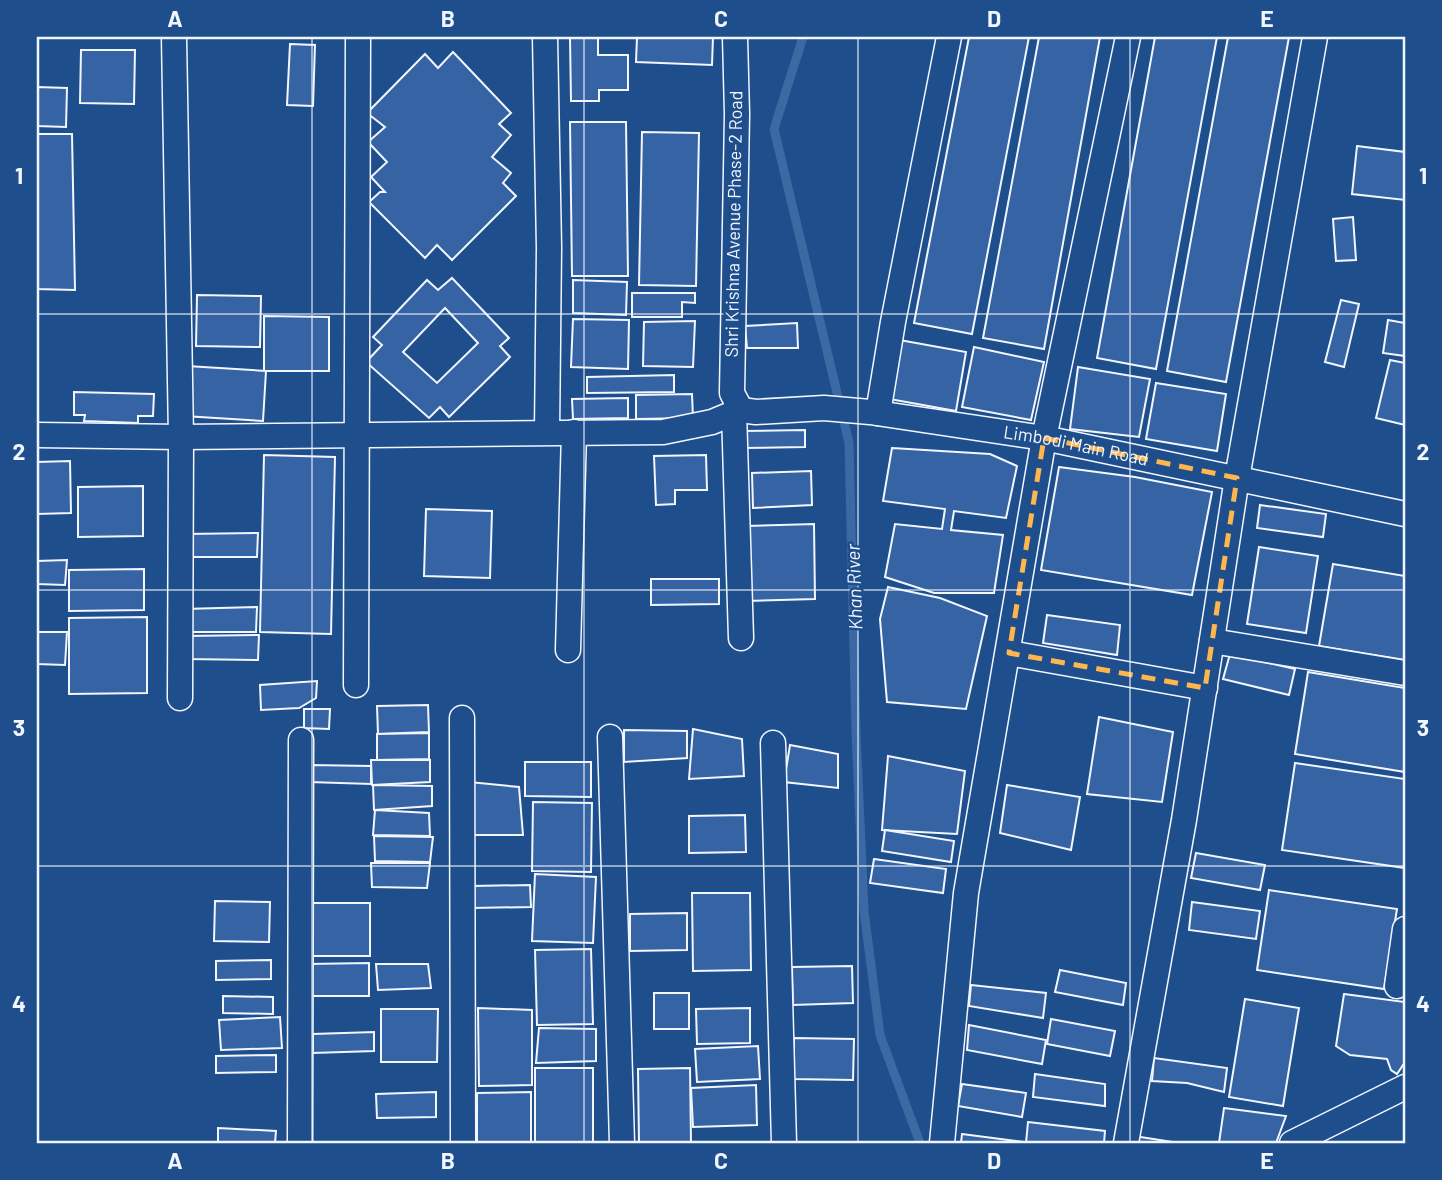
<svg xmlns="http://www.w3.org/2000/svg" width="1442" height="1180" font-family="Barlow,sans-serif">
	<rect width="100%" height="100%" fill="#1f4e8c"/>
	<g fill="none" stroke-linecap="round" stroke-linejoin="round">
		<path stroke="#3b69a3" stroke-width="9" d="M803,37l-29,92 75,314 7,289 8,179 16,124 40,108"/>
	</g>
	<g fill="#3563a3" stroke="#f2f6ff" stroke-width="2" fill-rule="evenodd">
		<path d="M637,37h76l-1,28 -76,-3z"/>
		<path d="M969,37h60l-57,297 -58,-11z"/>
		<path d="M1039,37h61l-56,312 -61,-11z"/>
		<path d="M1155,37h62l-61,332 -59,-11z"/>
		<path d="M1228,37h61l-63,345 -59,-11z"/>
		<path d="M570,38h28v17h30v35h-29v11h-28z"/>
		<path d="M290,44l25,1 -2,61 -26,-1z"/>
		<path d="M81,50h54l-1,54 -54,-1z"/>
		<path d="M453,52l58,61 -12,11 12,11 -19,22 19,16 -8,10 13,13 -64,64 -15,-15 -12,13 -56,-56 11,-10h5l-14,-15 16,-15 -19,-20 17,-15 -18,-14 58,-59 13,14z"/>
		<path d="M37,87l30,1 -1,39 -29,-1z"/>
		<path d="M570,122h56l2,154h-56z"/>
		<path d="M642,132l57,1 -3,153 -57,-1z"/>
		<path d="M37,134h35l3,156 -38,-1z"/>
		<path d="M1357,146l48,6v48l-53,-6z"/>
		<path d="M1353,217l3,43 -20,1 -3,-42z"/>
		<path d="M452,278l57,60 -9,8 10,11 -61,60 -9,-10 -11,11 -63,-56 16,-17 -9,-8 54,-57 11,10zM445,308l33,35 -41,40 -34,-31z"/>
		<path d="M573,280l54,2 -1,33 -53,-2z"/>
		<path d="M632,293h63v10l-13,-1v15h-50z"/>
		<path d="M197,295l64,1 -1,51 -64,-1z"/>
		<path d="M1341,300l18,4 -15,63 -19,-5z"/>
		<path d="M264,316l65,1v54h-65z"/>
		<path d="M573,319l56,1 -1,49 -57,-2z"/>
		<path d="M1388,320l17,3v33l-22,-3z"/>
		<path d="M695,321l-2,46 -50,-1 1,-44z"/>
		<path d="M797,323l1,25h-51l-2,-22z"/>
		<path d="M894,339l72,13 -10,59 -72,-13z"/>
		<path d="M974,347l70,15 -13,58 -69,-13z"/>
		<path d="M1390,360l15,3v62l-29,-7z"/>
		<path d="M187,366l79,5 -3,50 -79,-5z"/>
		<path d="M1078,367l72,12 -11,58 -69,-8z"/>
		<path d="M674,375v17l-87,1v-16z"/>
		<path d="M1156,383l70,11 -9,57 -71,-12z"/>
		<path d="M74,392l80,2 -1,22h-15v7l-54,-2 1,-6h-11z"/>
		<path d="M692,394l1,24 -57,1v-24z"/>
		<path d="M628,398v20l-55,1 -1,-20z"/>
		<path d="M805,430v17l-63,1v-17z"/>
		<path d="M892,448l98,6 27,12 -11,52 -52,-7 -3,19 52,5 -9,58h-60l-49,-16 10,-53 47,5 3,-20 -62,-8z"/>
		<path d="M264,455l71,2 -4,177 -71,-2z"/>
		<path d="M706,455l1,35h-32v14l-19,1 -2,-49z"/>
		<path d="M70,461l1,52 -34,1v-52z"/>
		<path d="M1059,467l76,10 77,15 -20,103 -151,-25z"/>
		<path d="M811,471l1,34 -59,3 -1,-35z"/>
		<path d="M143,486v50l-65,1v-50z"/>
		<path d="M1260,505l66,9 -3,23 -66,-9z"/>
		<path d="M426,509l66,2 -2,67 -66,-2z"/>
		<path d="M814,524l1,75 -69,2 -1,-75z"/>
		<path d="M258,533l-1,24h-72v-23z"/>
		<path d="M1259,547l59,9 -12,77 -59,-9z"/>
		<path d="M67,560l-2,25 -28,-1v-23z"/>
		<path d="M1333,564l72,12v84l-86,-14z"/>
		<path d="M144,569v41l-75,1v-41z"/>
		<path d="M651,579h68v25l-68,1z"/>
		<path d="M888,587l52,11 47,18 -21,93 -79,-7 -7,-83z"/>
		<path d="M257,607l-1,25h-72v-23z"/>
		<path d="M1047,615l73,10 -3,30 -74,-12z"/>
		<path d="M147,617v76l-78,1v-76z"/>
		<path d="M37,632h30l-2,33 -28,-1z"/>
		<path d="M259,635l-1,25 -72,-1v-23z"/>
		<path d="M1230,654l65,15 -6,26 -66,-16z"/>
		<path d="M1308,672l97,16v84l-110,-18z"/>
		<path d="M317,681l-1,17 -17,10 -38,2 -1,-25z"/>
		<path d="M428,705l1,27 -51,2 -1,-28z"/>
		<path d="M304,709h26l-1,20 -25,-1z"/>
		<path d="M1099,717l74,15 -11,70 -75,-8z"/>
		<path d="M693,729l49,10 2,37 -55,3z"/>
		<path d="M624,730l63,1v27l-63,4z"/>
		<path d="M429,733v26l-52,1v-26z"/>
		<path d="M790,745l48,9v34l-54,-6z"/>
		<path d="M888,756l77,15 -8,63 -75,-4z"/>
		<path d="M371,760h59v22l-58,3z"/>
		<path d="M525,762h66v35l-66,-1z"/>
		<path d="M1295,763l110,16v89l-123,-18z"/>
		<path d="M310,765l61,1v18l-62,-2z"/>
		<path d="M469,782l50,5 4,48h-51z"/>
		<path d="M373,785l59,1v20l-58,4z"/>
		<path d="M1007,785l73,12 -9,53 -71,-17z"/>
		<path d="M533,802l59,1 -1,69 -59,-1z"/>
		<path d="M375,810l54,3 1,23 -57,-1z"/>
		<path d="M745,815l1,37 -57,1v-37z"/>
		<path d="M885,830l69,11 -3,21 -69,-11z"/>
		<path d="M374,836l59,1 -3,25 -55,-1z"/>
		<path d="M1196,853l69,12 -5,25 -69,-12z"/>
		<path d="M874,859l72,10 -3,24 -73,-10z"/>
		<path d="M371,863h59l-3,25 -55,-1z"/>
		<path d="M535,874l61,3 -3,66 -61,-2z"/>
		<path d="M530,885l1,22 -58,1 -1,-22z"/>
		<path d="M1269,890l128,19 -13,80 -127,-19z"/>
		<path d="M692,893h58l1,77 -58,1z"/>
		<path d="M215,901l55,1 -1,40 -55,-1z"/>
		<path d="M1192,902l68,9 -4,28 -67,-9z"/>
		<rect x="312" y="903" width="58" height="53"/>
		<path d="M687,913v37l-57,1v-37z"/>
		<path d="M591,949l2,75 -56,1 -2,-75z"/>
		<path d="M271,960v19l-55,1v-19z"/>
		<path d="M369,963v33h-61v-32z"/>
		<path d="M376,964h52l3,24 -53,2z"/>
		<path d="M852,966l1,37 -60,2 -1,-38z"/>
		<path d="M1060,970l66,13 -3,22 -68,-13z"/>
		<path d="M971,985l75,8 -3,25 -74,-12z"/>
		<rect x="654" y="993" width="35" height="36"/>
		<path d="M1344,994l60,8 1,-3v66h-2l-6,9 -6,-4 -4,-11 -37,-4 -14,-9z"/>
		<path d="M223,996l50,1v17l-50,-1z"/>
		<path d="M1245,999l54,9 -16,98 -54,-9z"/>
		<path d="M478,1008l54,2v75l-53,1z"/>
		<path d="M750,1008v35l-53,1 -1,-35z"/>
		<path d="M381,1009h57l-1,53h-56z"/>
		<path d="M280,1017l2,31 -61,2 -2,-30z"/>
		<path d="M1051,1019l64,12 -5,25 -63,-12z"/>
		<path d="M969,1025l77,15 -4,24 -75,-14z"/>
		<path d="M539,1028l57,1v32l-60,2z"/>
		<path d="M374,1032v19l-61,2v-19z"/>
		<path d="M794,1038l60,1 -1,41 -60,-1z"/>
		<path d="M758,1046l2,33 -63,3 -2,-33z"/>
		<path d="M276,1055v17l-60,1v-17z"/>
		<path d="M1154,1058l73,10 -3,24 -37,-9 -35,-2z"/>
		<rect x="535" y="1068" width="58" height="75"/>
		<path d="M690,1068l1,75h-52l-1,-74z"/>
		<path d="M1035,1074l70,10v22l-72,-9z"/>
		<path d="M962,1084l64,9 -4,24 -64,-11z"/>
		<path d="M756,1085l1,40 -64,2 -2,-39z"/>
		<path d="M436,1092v25l-59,1 -1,-24z"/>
		<path d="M531,1092v51h-54v-50z"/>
		<path d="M1224,1108l62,8 -10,27h-57z"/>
		<path d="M1028,1122l77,9 -1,12h-78z"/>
		<path d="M218,1128l58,3 -1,12h-57z"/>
		<path d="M962,1134l62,8 -63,1z"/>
		<path d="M1134,1136l45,7h-46z"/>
	</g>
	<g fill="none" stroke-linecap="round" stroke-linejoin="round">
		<g stroke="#f2f6ff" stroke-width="27">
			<g id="minor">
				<path d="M174,37l7,400 -1,261"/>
				<path d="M545,37l4,211 -2,184"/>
				<path d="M735,37l2,77 -5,279 9,17"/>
				<path id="s1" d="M741,410l15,2 68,-4 46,4 174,26 361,76"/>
				<path d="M734,412l7,226"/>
				<path d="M878,413l15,-91 56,-285"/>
				<path d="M37,435l144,2 482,-5 49,-10 29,-12"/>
				<path d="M1212,641l193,32"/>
				<path d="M568,650l6,-218"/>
				<path d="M1009,653l196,35"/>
				<path d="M356,685l2,-648"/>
				<path d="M462,718l1,425"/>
				<path d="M610,737l12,406"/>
				<path d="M773,743l11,400"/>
				<path d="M1397,986l8,-57"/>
				<path d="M300,1143l1,-403"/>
				<path d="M942,1143l24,-250 78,-455 84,-401"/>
				<path d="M1126,1143l58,-323 53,-342 78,-441"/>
				<path d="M1292,1143l113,-56"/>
			</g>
		</g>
		<use href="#minor" stroke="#1f4e8c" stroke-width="24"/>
	</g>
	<path fill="none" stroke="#ffb74d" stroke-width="5" stroke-dasharray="14 9" stroke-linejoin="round" d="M1044,438l193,40 -32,210 -196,-35z"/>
	<path fill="none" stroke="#f2f6ff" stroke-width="2" stroke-opacity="0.55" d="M312,37v1106M584,37v1106M858,37v1106M1130,37v1106M37,314h1368M37,590h1368M37,866h1368"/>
	<g text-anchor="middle" stroke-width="5" stroke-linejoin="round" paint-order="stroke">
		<g font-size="18" fill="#f2f6ff" stroke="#1f4e8c">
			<text transform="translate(734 224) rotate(-89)" y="6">Shri Krishna Avenue Phase-2 Road</text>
			<text dy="6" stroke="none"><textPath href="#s1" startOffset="338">Limbodi Main Road</textPath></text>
		</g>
		<g font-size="19" font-style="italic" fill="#f2f6ff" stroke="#1f4e8c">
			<text transform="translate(854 587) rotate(-92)" y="7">Khan River</text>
		</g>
	</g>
	<rect width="1442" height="1180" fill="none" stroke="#1f4e8c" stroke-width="77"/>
	<rect x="38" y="38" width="1366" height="1104" fill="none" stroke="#f2f6ff" stroke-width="2.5"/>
	<g font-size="23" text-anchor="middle" font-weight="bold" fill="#f2f6ff">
		<text x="175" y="27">A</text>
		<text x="448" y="27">B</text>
		<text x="721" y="27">C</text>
		<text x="994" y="27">D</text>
		<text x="1267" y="27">E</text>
		<text x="19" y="184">1</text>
		<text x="1423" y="184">1</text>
		<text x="19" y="460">2</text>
		<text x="1423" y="460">2</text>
		<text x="19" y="736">3</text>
		<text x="1423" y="736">3</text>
		<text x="19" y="1012">4</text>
		<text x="1423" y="1012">4</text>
		<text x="175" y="1169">A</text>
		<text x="448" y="1169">B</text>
		<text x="721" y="1169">C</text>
		<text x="994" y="1169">D</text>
		<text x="1267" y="1169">E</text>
	</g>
</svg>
